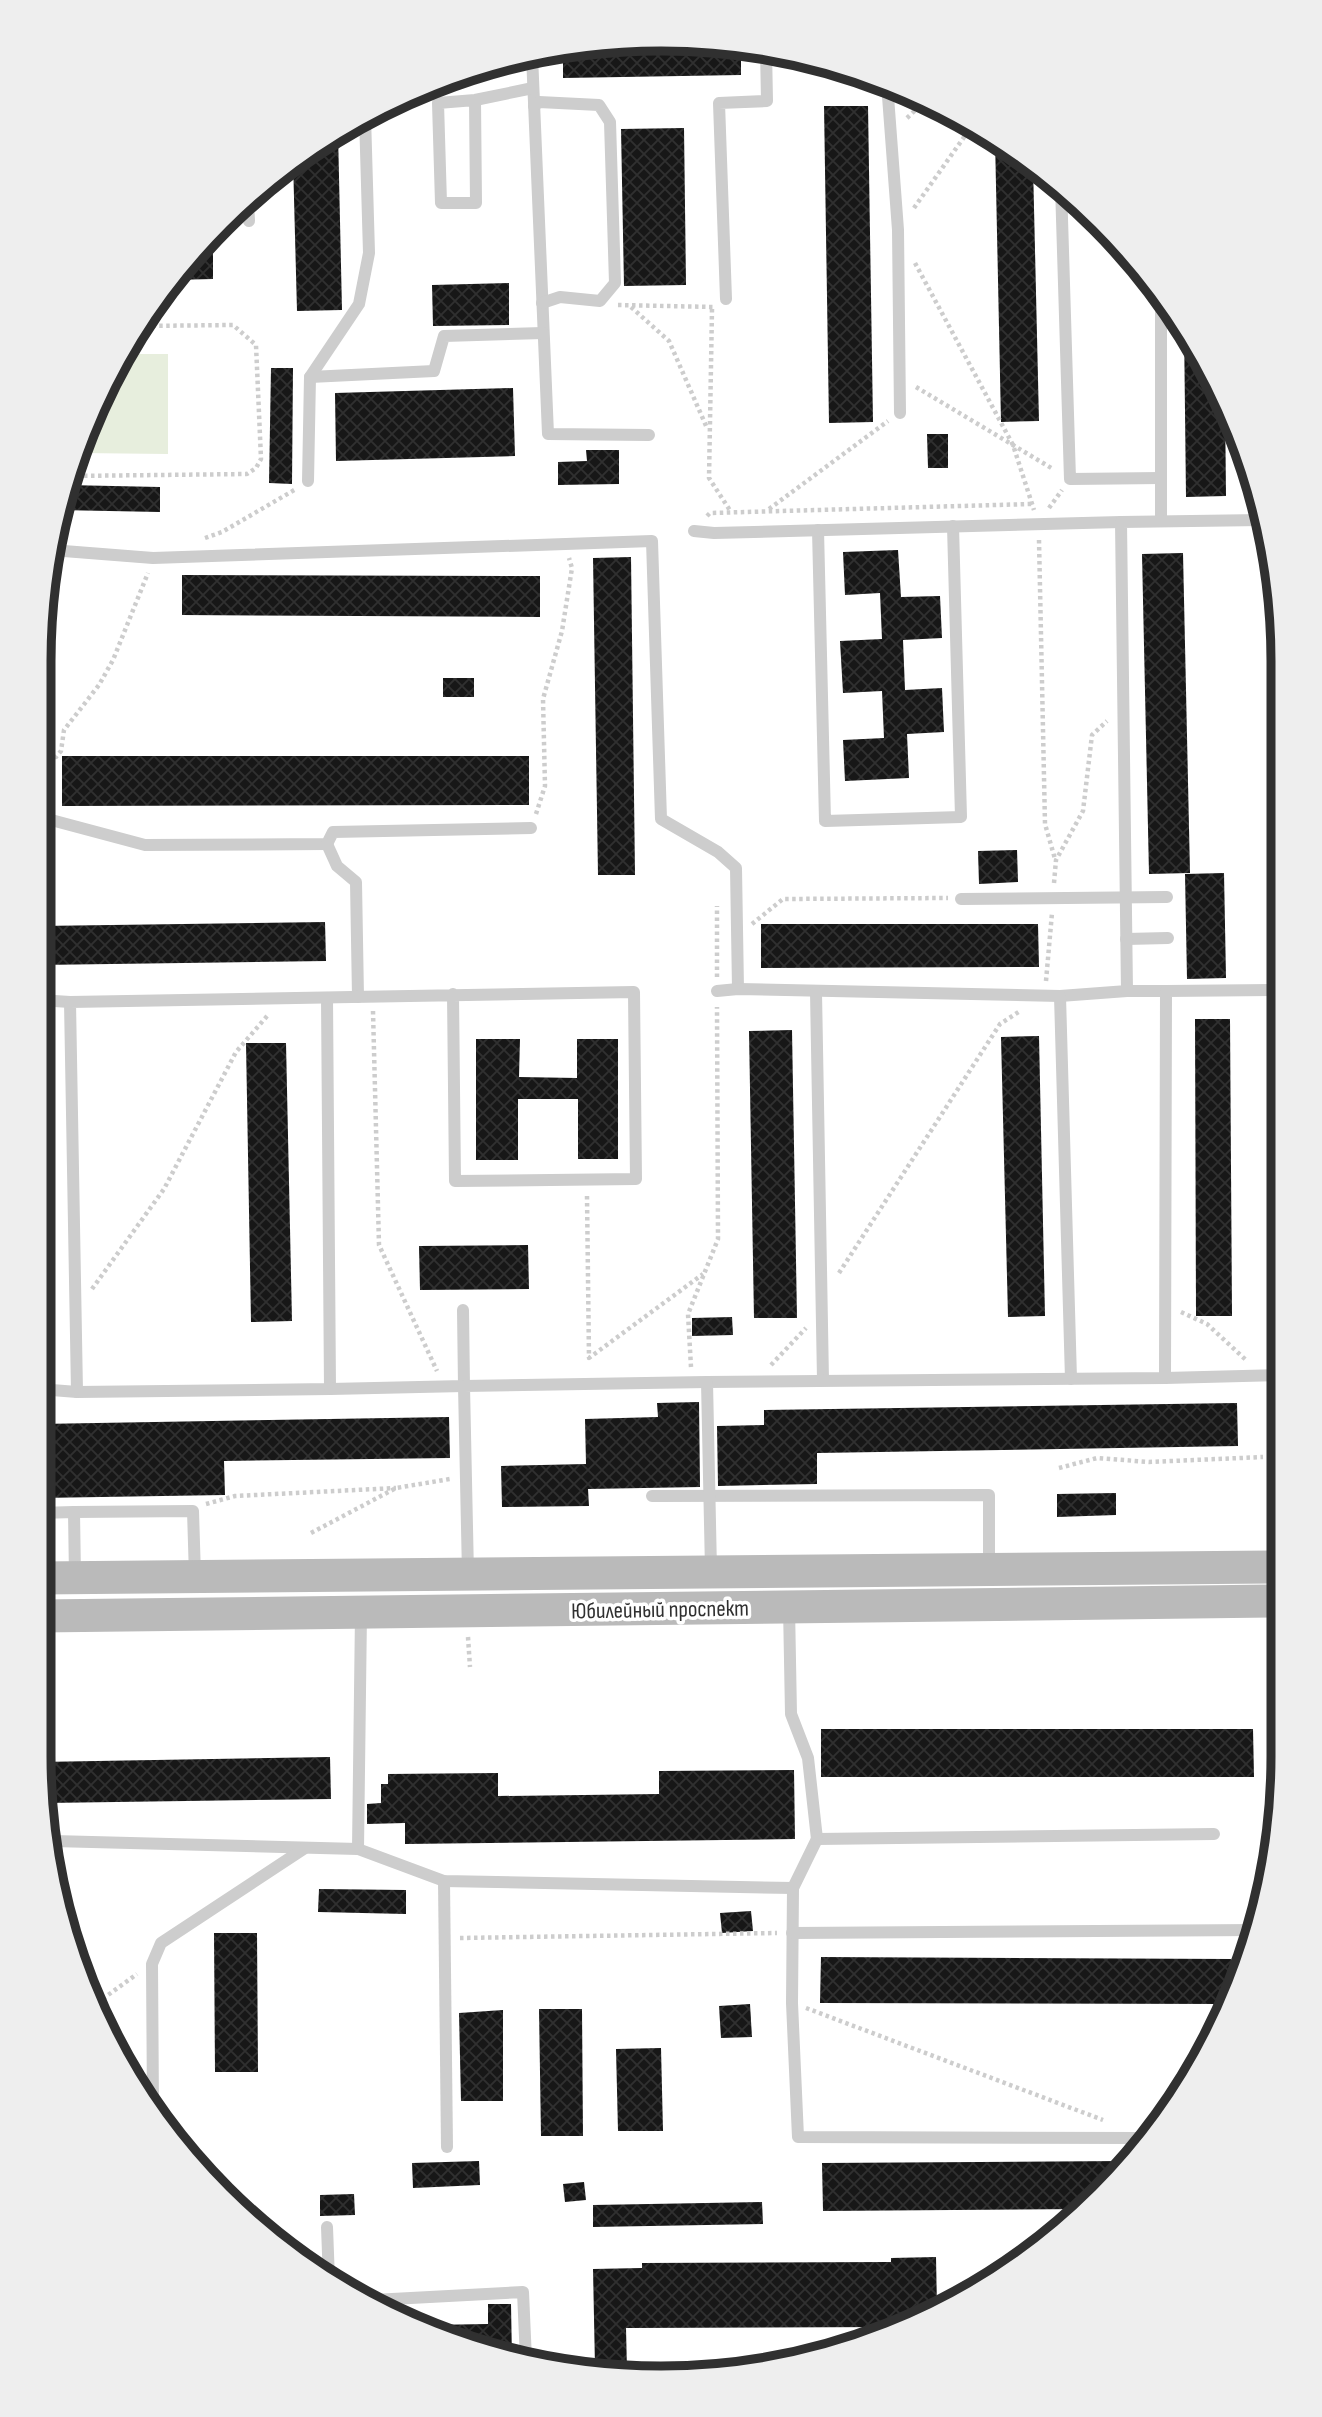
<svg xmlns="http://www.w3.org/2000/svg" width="1322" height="2417" font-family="'Sofia Sans Condensed',sans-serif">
	<defs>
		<pattern id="building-cross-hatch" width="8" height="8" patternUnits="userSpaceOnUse" patternTransform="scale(1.75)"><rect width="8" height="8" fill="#171717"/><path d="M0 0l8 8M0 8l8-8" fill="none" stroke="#303030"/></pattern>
	</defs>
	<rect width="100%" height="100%" fill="#fff"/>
	<path fill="#e7eedd" d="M120,354h48v100l-89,-1z"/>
	<g fill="url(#building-cross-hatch)">
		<path d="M620,40l121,4v31l-178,3v-29z"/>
		<path d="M824,106h44l5,316 -44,1z"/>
		<path d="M684,128l2,157 -62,1 -3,-157z"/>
		<path d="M338,132l4,178 -45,1 -4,-151z"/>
		<path d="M995,138l38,27 6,256 -38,1z"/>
		<path d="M213,232v47l-41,1 21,-29z"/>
		<path d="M509,283v42l-76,1 -1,-41z"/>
		<path d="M1184,326l41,76 1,94 -40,1z"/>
		<path d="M271,368h22l-1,116 -23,-1z"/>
		<path d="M513,388l2,68 -179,5 -1,-68z"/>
		<path d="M927,434h21v34h-20z"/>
		<path d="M586,450h33v34l-61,1v-23l29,-1z"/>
		<path d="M66,485l94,2v25l-102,-2z"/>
		<path d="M898,550l3,47 39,-1 2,42 -39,2 2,50 37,-2 2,44 -37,2 2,44 -64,3 -2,-41 41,-2 -2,-47 -39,2 -3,-52 42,-2 -2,-46 -35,2 -2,-43z"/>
		<path d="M1183,553l7,320 -41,1 -7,-320z"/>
		<path d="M631,557l4,318h-37l-5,-317z"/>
		<path d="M182,575l358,1v41l-358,-2z"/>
		<rect x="443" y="678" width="31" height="19"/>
		<path d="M62,756h467v49l-467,1z"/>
		<path d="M1017,850l1,32 -39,2 -1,-33z"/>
		<path d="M1224,873l2,105 -39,1 -2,-105z"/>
		<path d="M325,922l1,39 -287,4v-39z"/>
		<path d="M761,924h277l1,43 -278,1z"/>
		<path d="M1195,1019h35l2,297h-36z"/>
		<path d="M792,1030l5,288h-43l-5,-287z"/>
		<path d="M1039,1036l6,280 -37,1 -7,-280z"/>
		<path d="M476,1039h44l-1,38 58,1v-39h41v120h-40v-60h-60v61h-42z"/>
		<path d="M246,1043h40l6,278 -41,1z"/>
		<path d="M528,1245l1,44 -109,1 -1,-44z"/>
		<path d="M732,1317l1,18 -41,1v-18z"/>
		<path d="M699,1402l1,85 -112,2 1,17 -87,1 -1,-41 85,-2 -1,-45 73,-2 -1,-14z"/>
		<path d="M1237,1403l1,43 -421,7v31l-99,2 -1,-60 47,-1v-15z"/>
		<path d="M449,1417l1,41 -226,3 1,34 -186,3v-74z"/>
		<path d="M1116,1493v22l-59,2v-23z"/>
		<path d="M821,1729h432l1,48h-433z"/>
		<path d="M330,1757l1,42 -285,4 -7,-41z"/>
		<path d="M794,1770l1,69 -390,5v-21l-38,1v-20l14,-1v-19h7v-10l110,-1v23l161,-2v-23z"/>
		<path d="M319,1889l87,1v24l-88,-2z"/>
		<path d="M751,1911l2,20 -31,2 -2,-20z"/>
		<path d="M214,1933h43l1,139h-43z"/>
		<path d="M821,1957l410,2v33l-5,12 -406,-1z"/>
		<path d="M750,2004l2,33 -31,1 -2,-32z"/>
		<path d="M539,2009h43l1,127h-42z"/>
		<path d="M503,2010v91h-42l-2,-88z"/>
		<path d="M661,2048l2,83h-45l-2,-82z"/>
		<path d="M479,2161l1,24 -67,3 -1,-25z"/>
		<path d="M1123,2161l-39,48 -261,2 -1,-48z"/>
		<path d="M584,2182l2,18 -21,2 -2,-18z"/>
		<path d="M354,2194l1,21 -35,1v-21z"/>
		<path d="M762,2202l1,22 -170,3v-22z"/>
		<path d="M936,2257l1,50 -37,24 -7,2v-6l-267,1 1,42 -32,-3 -2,-98 49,-1v-5l249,-1v-4z"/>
		<path d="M488,2304h23l1,55 -12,-2 -71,-32 59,-1z"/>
	</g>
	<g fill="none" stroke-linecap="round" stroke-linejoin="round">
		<g stroke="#cdcdcd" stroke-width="4.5" stroke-dasharray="3.5 3.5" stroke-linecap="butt">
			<path d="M907,118l18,-17"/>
			<path d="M914,208l60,-85"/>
			<path d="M915,263l98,182 21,65"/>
			<path d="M618,305l96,2"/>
			<path d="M631,307l38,34 38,87"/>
			<path d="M712,309l-3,169 22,34"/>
			<path d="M916,387l137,82"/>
			<path d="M70,476l177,-2 9,-6 5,-9 -5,-114 -23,-20 -94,1"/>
			<path d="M1049,508l13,-18"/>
			<path d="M769,509l119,-88"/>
			<path d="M707,516l3,-3 322,-9"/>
			<path d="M205,538l17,-6 74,-43"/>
			<path d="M1039,540l6,284 10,35"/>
			<path d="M40,758l16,-1 5,-6 3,-21 35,-45 14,-25 35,-87"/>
			<path d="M536,814l9,-28 -2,-87 19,-68 10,-63 -3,-10"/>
			<path d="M1054,883l2,-23 27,-49 9,-76 15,-14"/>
			<path d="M752,924l31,-25 165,-1"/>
			<path d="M717,977v-71"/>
			<path d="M1046,981l6,-68"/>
			<path d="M373,1011l6,234 58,126"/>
			<path d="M587,1196l2,162 114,-84"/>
			<path d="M839,1273l161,-249 20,-13"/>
			<path d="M92,1289l72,-100 72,-137 32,-37"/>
			<path d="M1181,1312l26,12 39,36"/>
			<path d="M771,1365l35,-37"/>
			<path d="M691,1367l-3,-53 30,-75 -1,-232"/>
			<path d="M1059,1468l38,-10 52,4 114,-5"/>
			<path d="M206,1504l29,-8 161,-8"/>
			<path d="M311,1533l85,-45 54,-9"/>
			<path d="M468,1637l2,30"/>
			<path d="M460,1938l317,-5"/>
			<path d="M97,2003l40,-29"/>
			<path d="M806,2008l297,112"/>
		</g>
		<g stroke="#cdcdcd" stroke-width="12">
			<path d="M532,55l16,379 101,1"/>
			<path d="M887,83l11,147 2,183"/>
			<path d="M475,100l1,103h-35l-3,-100 37,-3 58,-12"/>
			<path d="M534,106l5,-4 60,3 11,17 5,161 -15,18 -40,-4 -18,6"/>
			<path d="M1061,186l9,293 91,-1"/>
			<path d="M248,199l1,22"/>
			<path d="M726,299l-7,-196 48,-2 -1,-52"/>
			<path d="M310,377l124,-6 10,-35 99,-3"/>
			<path d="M308,481l2,-104 49,-73 10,-51 -4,-137"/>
			<path d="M1161,520v-225"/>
			<path d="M818,530l7,291 136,-4 -8,-291"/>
			<path d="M694,531l20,2 407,-11"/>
			<path d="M51,550l102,8 499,-17 9,278 57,33 18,16 2,121"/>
			<path d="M40,817l105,28 182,-1 6,-12 198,-4"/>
			<path d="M327,844l10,22 19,16 2,115"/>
			<path d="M961,899l206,-2"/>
			<path d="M1126,939l42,-1"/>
			<path d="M717,991l21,-2 322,7 67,-5 -6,-469 141,-2"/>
			<path d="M1127,991h39"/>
			<path d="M816,992l7,388"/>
			<path d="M1060,996l11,383"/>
			<path d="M39,1000l31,2"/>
			<path d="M1165,1378l116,-3"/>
			<path d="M39,1389l38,3 253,-3 -3,-391"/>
			<path d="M330,1389l134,-3 -1,-76"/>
			<path d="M77,1392l-7,-390c188,-2 376,-8 564,-10l2,187 -181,2 -2,-187"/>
			<path d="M652,1496l337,-1v74"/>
			<path d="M74,1512l119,-1 2,65"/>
			<path d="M39,1513l35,-1 1,65"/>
			<path d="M711,1570l-4,-188 458,-4 1,-387 114,-1"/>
			<path d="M468,1574l-4,-188 243,-4"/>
			<path d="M789,1607l2,107 17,44 9,81 397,-5"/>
			<path d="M361,1613l-3,236 86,32 349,7"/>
			<path d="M817,1839l-24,49 -1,115 6,134 344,1"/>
			<path d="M53,1841l305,8"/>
			<path d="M444,1881l3,266"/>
			<path d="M792,1933l465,-3"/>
			<path d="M153,2109l-1,-145 9,-21 144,-95"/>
			<path d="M327,2227l2,53"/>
			<path d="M373,2300l150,-8 3,68"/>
		</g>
		<g stroke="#bababa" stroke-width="33">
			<path d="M39,1578l1242,-11"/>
			<path d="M39,1616l1243,-15"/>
		</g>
	</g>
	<g text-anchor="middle" stroke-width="7" stroke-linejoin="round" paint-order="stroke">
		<g font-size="23" fill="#303030" stroke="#fff">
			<text transform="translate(660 1609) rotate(-1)" y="8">Юбилейный проспект</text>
		</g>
	</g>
	<path d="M0 0H1322V2417H0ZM661 51H661A610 610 0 0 1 1271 661V1756A610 610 0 0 1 661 2366H661A610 610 0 0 1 51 1756V661A610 610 0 0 1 661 51Z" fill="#eee" fill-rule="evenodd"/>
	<path fill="none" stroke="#303030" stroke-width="9" d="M661 51H661A610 610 0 0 1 1271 661V1756A610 610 0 0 1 661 2366H661A610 610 0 0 1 51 1756V661A610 610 0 0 1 661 51Z"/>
</svg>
